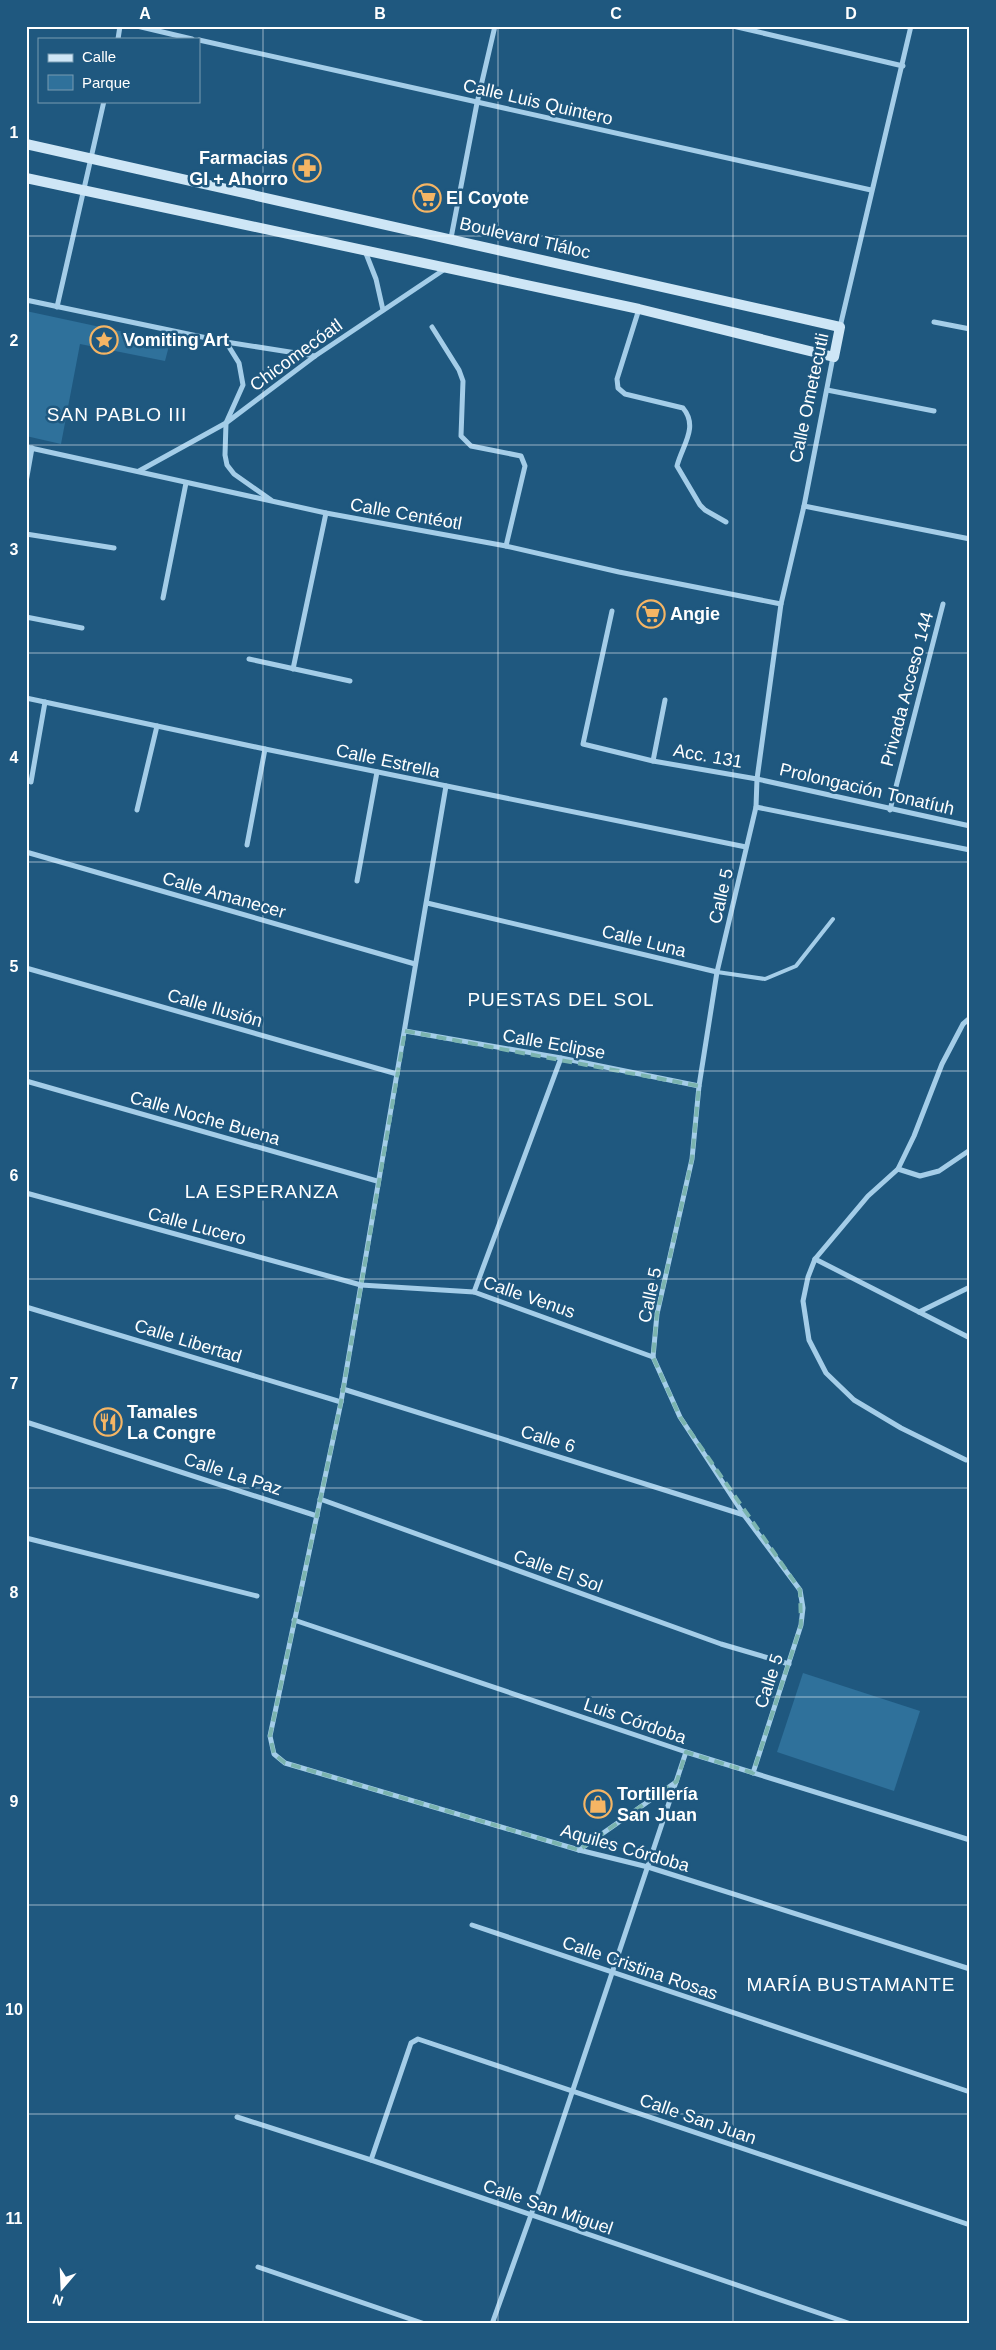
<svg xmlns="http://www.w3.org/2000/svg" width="996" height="2350" font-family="Helvetica,sans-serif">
	<rect width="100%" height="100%" fill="#1f587f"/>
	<g fill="#2f719b">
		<path d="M26,311l144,31 -5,19 -85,-17 -19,100 -35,-8z"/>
		<path d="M803,1673l117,38 -26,80 -117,-39z"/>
	</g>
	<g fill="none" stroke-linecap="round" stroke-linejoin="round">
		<path stroke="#a4cde8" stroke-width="4" d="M717,972l48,7 31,-13 37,-47"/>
		<g stroke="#a4cde8" stroke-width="5">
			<path d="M137,26l55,13"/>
			<path d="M733,26l170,40"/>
			<path d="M118,39l2,-13"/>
			<path d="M199,40l672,150"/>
			<path d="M451,238l26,-135 18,-77"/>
			<path d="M365,251l11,28 7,31"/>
			<path d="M26,300l200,42 89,14"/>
			<path d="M57,307l47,-206"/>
			<path d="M639,309l-22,70 1,9 7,6 58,14c16,19 -1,38 -6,58l23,39 5,5 21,12"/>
			<path d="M934,322l36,7"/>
			<path d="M432,327l27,43 4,11 -2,55 10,10 50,10 4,10 -19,80"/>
			<path d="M840,327l71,-301"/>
			<path d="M226,342l13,21 4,22 -17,38 -1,32 2,10 7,9 37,26"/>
			<path d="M827,390l107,21"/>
			<path d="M26,447l300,66 180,33 113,26 162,32"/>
			<path d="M139,471l87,-48 89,-67 130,-87"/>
			<path d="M26,482l6,-34"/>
			<path d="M804,506l166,33"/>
			<path d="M26,534l88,14"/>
			<path d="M163,598l23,-115"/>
			<path d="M612,611l-29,133 70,17 104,18 213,47"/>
			<path d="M26,617l56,11"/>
			<path d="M249,659l101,22"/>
			<path d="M293,669l33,-156"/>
			<path d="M26,698l239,51 481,98"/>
			<path d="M653,761l12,-61"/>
			<path d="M31,782l14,-80"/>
			<path d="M446,786l-105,616 -71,334 4,18 11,9 294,87 69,17 322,102"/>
			<path d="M756,807l214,43"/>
			<path d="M137,810l20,-84"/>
			<path d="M890,810l53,-206"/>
			<path d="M247,845l18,-96"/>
			<path d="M26,852l389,112"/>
			<path d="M357,881l20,-109"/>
			<path d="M427,903l290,69"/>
			<path d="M26,968l371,106"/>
			<path d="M405,1031l156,27 138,28"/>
			<path d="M26,1081l351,100"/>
			<path d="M898,1169l22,7 19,-5 31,-21"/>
			<path d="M26,1193l335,92 113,7 179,65"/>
			<path d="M815,1259l155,79"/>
			<path d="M474,1292l87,-234"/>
			<path d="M26,1307l315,95"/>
			<path d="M919,1312l51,-25"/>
			<path d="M343,1389l401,126"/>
			<path d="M26,1422l291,94"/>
			<path d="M966,1460l-65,-32 -47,-28 -28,-27 -17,-33 -6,-39 5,-24 7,-18 53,-63 30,-27 16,-33 28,-72 21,-40 7,-6"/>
			<path d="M320,1499l401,145 68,20"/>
			<path d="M26,1538l231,58"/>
			<path d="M294,1620l392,132 284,88"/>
			<path d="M753,1773l48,-148 2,-17 -3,-18 -56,-75 -64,-98 -27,-60 4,-43 35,-155 7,-73 18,-114 39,-165 1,-28 24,-175 23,-98 29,-149"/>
			<path d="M579,1850l97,-68"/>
			<path d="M472,1925l498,167"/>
			<path d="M237,2117l134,43 480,164"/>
			<path d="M371,2160l40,-117 7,-4 552,186"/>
			<path d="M258,2267l167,57"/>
			<path d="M492,2324l39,-109 155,-463"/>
		</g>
		<path stroke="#cee6f6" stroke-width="10" d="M26,144l814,183 -6,30 -195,-48 -613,-131"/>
	</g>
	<path fill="none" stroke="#7bb4af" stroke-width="4" stroke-dasharray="10 6" stroke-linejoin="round" d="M405,1031l294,55 -7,73 -35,155 -4,43 27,60 120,173 1,35 -48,148 -67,-21 -9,29 -98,69 -294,-87 -11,-9 -4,-18 71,-334z"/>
	<path fill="none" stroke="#fff" stroke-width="1" stroke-opacity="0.55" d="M263,26v2298M498,26v2298M733,26v2298M26,236h944M26,445h944M26,653h944M26,862h944M26,1071h944M26,1279h944M26,1488h944M26,1697h944M26,1905h944M26,2114h944"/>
	<defs>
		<g id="pharmacy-ring" transform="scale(1.4375)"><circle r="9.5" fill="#1f587f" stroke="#f5b564" stroke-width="1.5"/><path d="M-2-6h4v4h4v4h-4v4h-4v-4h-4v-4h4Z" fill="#f5b564"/></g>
		<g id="supermarket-ring" transform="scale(1.4375)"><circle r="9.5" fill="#1f587f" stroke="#f5b564" stroke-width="1.5"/><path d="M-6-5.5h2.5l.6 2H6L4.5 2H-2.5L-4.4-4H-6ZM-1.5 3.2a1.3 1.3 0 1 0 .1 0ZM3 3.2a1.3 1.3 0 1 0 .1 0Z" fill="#f5b564"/></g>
		<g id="sight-ring" transform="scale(1.4375)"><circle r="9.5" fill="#1f587f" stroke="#f5b564" stroke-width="1.5"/><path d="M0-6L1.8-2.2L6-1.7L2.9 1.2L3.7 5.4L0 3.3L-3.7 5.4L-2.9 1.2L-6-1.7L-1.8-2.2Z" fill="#f5b564"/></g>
		<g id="restaurant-ring" transform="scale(1.4375)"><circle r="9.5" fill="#1f587f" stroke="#f5b564" stroke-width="1.5"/><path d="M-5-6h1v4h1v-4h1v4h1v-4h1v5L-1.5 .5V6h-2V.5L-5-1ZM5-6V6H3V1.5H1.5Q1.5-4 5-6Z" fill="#f5b564"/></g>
		<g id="shop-ring" transform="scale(1.4375)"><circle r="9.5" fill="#1f587f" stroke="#f5b564" stroke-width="1.5"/><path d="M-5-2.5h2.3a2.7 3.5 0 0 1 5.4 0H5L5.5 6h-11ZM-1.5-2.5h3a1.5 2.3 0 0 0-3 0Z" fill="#f5b564"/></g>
	</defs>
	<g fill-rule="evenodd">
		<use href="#pharmacy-ring" x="307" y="168"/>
		<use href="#supermarket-ring" x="427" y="198"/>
		<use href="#sight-ring" x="104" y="340"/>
		<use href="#supermarket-ring" x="651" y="614"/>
		<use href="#restaurant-ring" x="108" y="1422"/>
		<use href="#shop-ring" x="598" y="1804"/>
	</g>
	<g text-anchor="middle" stroke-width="5" stroke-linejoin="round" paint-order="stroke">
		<g font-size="18" fill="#fff" stroke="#1f587f">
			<text transform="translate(538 102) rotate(13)" y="6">Calle Luis Quintero</text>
			<text transform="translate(525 238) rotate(13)" y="6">Boulevard Tláloc</text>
			<text transform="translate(296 355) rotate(-36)" y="6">Chicomecóatl</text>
			<text transform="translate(809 398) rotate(-78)" y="6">Calle Ometecutli</text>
			<text transform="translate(406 514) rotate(10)" y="6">Calle Centéotl</text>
			<text transform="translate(907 689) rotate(-75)" y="6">Privada Acceso 144</text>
			<text transform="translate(708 756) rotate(10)" y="6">Acc. 131</text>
			<text transform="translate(388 761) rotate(12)" y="6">Calle Estrella</text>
			<text transform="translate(867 789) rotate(13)" y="6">Prolongación Tonatíuh</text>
			<text transform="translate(224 895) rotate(16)" y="6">Calle Amanecer</text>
			<text transform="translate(721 896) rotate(-77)" y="6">Calle 5</text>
			<text transform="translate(644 941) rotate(14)" y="6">Calle Luna</text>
			<text transform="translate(215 1008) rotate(16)" y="6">Calle Ilusión</text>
			<text transform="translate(554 1044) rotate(10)" y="6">Calle Eclipse</text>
			<text transform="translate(205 1118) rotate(16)" y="6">Calle Noche Buena</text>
			<text transform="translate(197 1226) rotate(15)" y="6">Calle Lucero</text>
			<text transform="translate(650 1295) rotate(-78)" y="6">Calle 5</text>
			<text transform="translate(529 1297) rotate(19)" y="6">Calle Venus</text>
			<text transform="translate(188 1341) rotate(17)" y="6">Calle Libertad</text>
			<text transform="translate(548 1439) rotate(17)" y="6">Calle 6</text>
			<text transform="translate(233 1474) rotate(18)" y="6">Calle La Paz</text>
			<text transform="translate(558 1571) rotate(20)" y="6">Calle El Sol</text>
			<text transform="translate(769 1681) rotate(-72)" y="6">Calle 5</text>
			<text transform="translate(635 1721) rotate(19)" y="6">Luis Córdoba</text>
			<text transform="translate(625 1848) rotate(16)" y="6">Aquiles Córdoba</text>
			<text transform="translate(640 1968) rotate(19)" y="6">Calle Cristina Rosas</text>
			<text transform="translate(698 2119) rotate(19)" y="6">Calle San Juan</text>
			<text transform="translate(548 2207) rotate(19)" y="6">Calle San Miguel</text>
		</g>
		<g font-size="18" font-weight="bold" fill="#fff" stroke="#1f587f" text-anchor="start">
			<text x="288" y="164" text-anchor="end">Farmacias<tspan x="288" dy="21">GI + Ahorro</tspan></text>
			<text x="446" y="204">El Coyote</text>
			<text x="123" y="346">Vomiting Art</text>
			<text x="670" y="620">Angie</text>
			<text x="127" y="1418">Tamales<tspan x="127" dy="21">La Congre</tspan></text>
			<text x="617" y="1800">Tortillería<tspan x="617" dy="21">San Juan</tspan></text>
		</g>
		<g font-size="19" letter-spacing="1" fill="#fff" stroke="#1f587f">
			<text x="117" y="421">SAN PABLO III</text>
			<text x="561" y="1006">PUESTAS DEL SOL</text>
			<text x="262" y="1198">LA ESPERANZA</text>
			<text x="851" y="1991">MARÍA BUSTAMANTE</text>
		</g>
	</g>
	<rect width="996" height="2350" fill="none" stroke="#1f587f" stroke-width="55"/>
	<rect x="38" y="38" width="162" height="65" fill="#1f587f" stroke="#799bb2"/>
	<rect x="48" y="54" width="25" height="8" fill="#cee6f6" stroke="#799bb2"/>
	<text x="82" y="62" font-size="15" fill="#ffffff">Calle</text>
	<rect x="48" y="75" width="25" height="15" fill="#2f719b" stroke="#799bb2"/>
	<text x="82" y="88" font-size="15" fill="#ffffff">Parque</text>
	<g transform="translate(62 2288) rotate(199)" stroke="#1f587f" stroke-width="4" paint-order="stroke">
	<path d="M0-4L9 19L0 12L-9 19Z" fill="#ffffff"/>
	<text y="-8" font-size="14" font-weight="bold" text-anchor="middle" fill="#ffffff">N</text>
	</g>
	<rect x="28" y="28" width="940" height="2294" fill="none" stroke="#fff" stroke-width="2"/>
	<g font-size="16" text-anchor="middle" font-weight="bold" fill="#fff">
		<text x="145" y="19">A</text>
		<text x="380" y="19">B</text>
		<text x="616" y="19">C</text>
		<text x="851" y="19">D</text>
		<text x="14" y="138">1</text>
		<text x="14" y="346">2</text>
		<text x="14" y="555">3</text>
		<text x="14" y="763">4</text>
		<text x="14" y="972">5</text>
		<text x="14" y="1181">6</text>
		<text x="14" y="1389">7</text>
		<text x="14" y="1598">8</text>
		<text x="14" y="1807">9</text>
		<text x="14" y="2015">10</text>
		<text x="14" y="2224">11</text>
	</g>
</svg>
